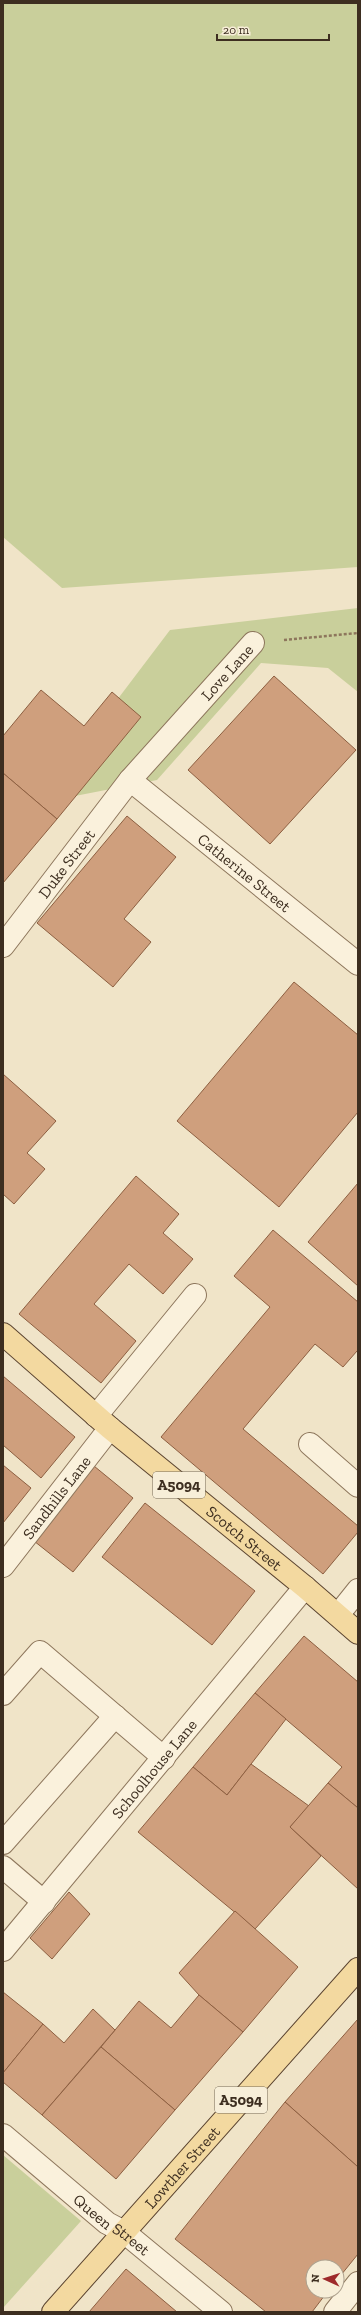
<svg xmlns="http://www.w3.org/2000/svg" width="361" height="2315" font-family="'Zilla Slab',serif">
	<rect width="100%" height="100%" fill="#f0e4c8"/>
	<g fill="#c9cf9b">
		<path d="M3,3h355v564l-296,21 -59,-51z"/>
		<path d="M358,608v84l-30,-24 -67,-5 -104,117 -118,23 131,-173z"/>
		<path d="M3,2155l78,66 -78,87z"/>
	</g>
	<g fill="#cf9f7d" stroke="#8d5f41">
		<path d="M274,676l82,74 -86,94 -82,-74z"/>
		<path d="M41,690l43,36 28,-34 29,25 -84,102 -54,-46v-37z"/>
		<path d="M3,773l54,46 -54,64z"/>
		<path d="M127,816l49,41 -52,62 27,23 -38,45 -76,-64z"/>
		<path d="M294,982l64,53v77l-79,95 -102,-86z"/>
		<path d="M3,1074l53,47 -29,32 18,16 -31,35 -11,-10z"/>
		<path d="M136,1176l43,38 -16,19 30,26 -30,35 -34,-30 -35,40 42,37 -35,42 -82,-69z"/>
		<path d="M358,1183v103l-50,-44z"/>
		<path d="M273,1230l85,72v50l-1,-1 -14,16 -28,-23 -72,85 115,97v6l-35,42 -162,-137 109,-130 -36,-31z"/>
		<path d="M3,1376l72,61 -34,41 -38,-33z"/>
		<path d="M3,1465l28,23 -28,35z"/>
		<path d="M94,1466l39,32 -60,74 -39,-31z"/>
		<path d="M145,1503l110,88 -43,54 -110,-88z"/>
		<path d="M304,1636l54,46v126l-30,-25 14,-16 -87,-74z"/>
		<path d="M255,1693l31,26 -59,76 -34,-28z"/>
		<path d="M251,1764l58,42 -19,21 31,29 -66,73 -117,-97 55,-65 34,28z"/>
		<path d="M328,1783l30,25v81l-68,-62z"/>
		<path d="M69,1892l21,22 -38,45 -22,-21z"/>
		<path d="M235,1911l63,56 -55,65 -44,-37 -20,-22z"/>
		<path d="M3,1992l40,32 -40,49z"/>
		<path d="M199,1995l44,37 -68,78 -74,-63 38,-46 32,27z"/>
		<path d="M93,2009l22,21 -73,85 -39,-33v-9l40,-49 21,19z"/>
		<path d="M358,2019v148l-73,-65z"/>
		<path d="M101,2047l74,63 -59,69 -74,-64z"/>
		<path d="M285,2102l73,65v87l-21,26v-13h-24v24h15l-16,21h-46l-91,-73z"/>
		<path d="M126,2269l51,43h-88z"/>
	</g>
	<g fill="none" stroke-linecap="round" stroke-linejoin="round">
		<g stroke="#8d765c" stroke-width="24">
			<g id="minor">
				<path id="s1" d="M130,780l228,184"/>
				<path id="s2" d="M3,946l127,-166 123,-137"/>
				<path d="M96,1416l99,-121"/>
				<path d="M310,1444l48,42"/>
				<path id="s3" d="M3,1566l107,-138"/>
				<path d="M338,1615l20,-25"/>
				<path d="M3,1694l37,-42 124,106"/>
				<path d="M3,1843l112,-127"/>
				<path d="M3,1867l41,35"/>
				<path id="s4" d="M3,1950l302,-363"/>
				<path id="s5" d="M3,2135l104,88 17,9 97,80"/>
				<path d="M335,2312l23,-29"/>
			</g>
		</g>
		<g stroke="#5b4430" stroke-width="24">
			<g id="major">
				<path id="s6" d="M3,1334l107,94 195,159 53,46"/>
				<path id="s7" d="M53,2312l305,-343"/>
			</g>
		</g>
		<path stroke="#8d765c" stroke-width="2.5" stroke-dasharray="3 2" stroke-linecap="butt" d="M284,640l74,-7"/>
		<use href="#minor" stroke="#faf1dc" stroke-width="22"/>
		<use href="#major" stroke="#f3d9a0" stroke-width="22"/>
	</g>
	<g text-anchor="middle" stroke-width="3.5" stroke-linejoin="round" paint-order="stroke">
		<g fill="#f7eed8" stroke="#756857" stroke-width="1">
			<rect x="153" y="1472" width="52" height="26" rx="3"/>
			<rect x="215" y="2087" width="52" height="26" rx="3"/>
		</g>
		<g font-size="15" font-weight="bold" fill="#3d2e20">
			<text x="179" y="1490">A5094</text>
			<text x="241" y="2105">A5094</text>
		</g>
		<g font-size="16" fill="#3d2e20" stroke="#f7eed8">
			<text dy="6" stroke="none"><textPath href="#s2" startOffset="354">Love Lane</textPath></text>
			<text dy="6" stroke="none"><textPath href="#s2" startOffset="104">Duke Street</textPath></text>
			<text dy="6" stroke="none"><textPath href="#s1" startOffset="147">Catherine Street</textPath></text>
			<text dy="6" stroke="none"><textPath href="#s3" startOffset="87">Sandhills Lane</textPath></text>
			<text dy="6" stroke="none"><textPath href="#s6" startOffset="316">Scotch Street</textPath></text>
			<text dy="6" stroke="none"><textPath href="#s4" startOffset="236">Schoolhouse Lane</textPath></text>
			<text dy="6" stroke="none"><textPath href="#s7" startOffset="194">Lowther Street</textPath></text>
			<text dy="6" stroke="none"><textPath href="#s5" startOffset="141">Queen Street</textPath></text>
		</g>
	</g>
	<rect width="361" height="2315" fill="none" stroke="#3d2e20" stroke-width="8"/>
	<g transform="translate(325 2279) rotate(273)"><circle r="19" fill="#f7eed8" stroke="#ada18e"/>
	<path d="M0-3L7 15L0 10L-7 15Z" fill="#9e2a2b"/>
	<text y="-6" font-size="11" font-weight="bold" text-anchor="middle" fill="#3d2e20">N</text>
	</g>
	<path d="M217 34v6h112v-6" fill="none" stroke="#3d2e20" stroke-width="2"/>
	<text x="223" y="34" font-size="12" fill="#3d2e20" stroke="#f7eed8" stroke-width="3" paint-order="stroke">20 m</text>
</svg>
